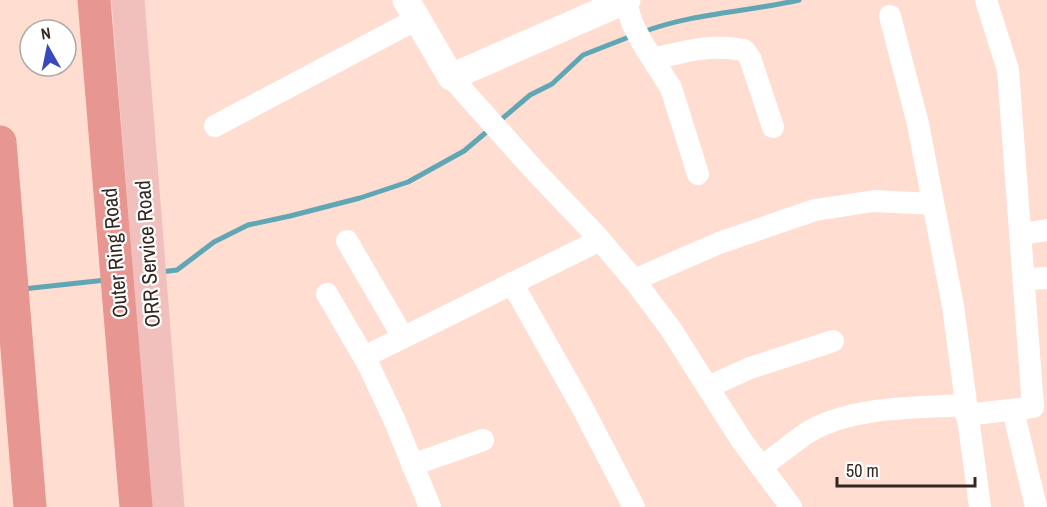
<svg xmlns="http://www.w3.org/2000/svg" width="1047" height="507" font-family="'Archivo Narrow',sans-serif">
	<rect width="100%" height="100%" fill="#ffddd1"/>
	<g fill="none" stroke-linecap="round" stroke-linejoin="round">
		<g stroke="#5fa7b4" stroke-width="5">
			<path d="M643,32c50,-19 104,-20 156,-32"/>
			<path d="M497,123l33,-28 22,-11 31,-29 51,-20"/>
			<path d="M160,272l17,-2 37,-28 34,-17 42,-9 70,-18 48,-16 56,-31 26,-22"/>
			<path d="M23,289l83,-9"/>
		</g>
		<g stroke="#fff" stroke-width="22">
			<path d="M986,0l22,70 25,337"/>
			<path d="M625,1l8,24 10,19 28,44 27,86"/>
			<path d="M890,16l28,108 35,182 27,201"/>
			<path d="M653,59c33,-8 57,-15 91,-9l6,8 23,69"/>
			<path d="M451,77l83,93 60,63 40,47 36,48 72,113 49,66"/>
			<path d="M215,126l202,-107"/>
			<path d="M1021,234l26,-4"/>
			<path d="M347,241l56,96"/>
			<path d="M1025,279l22,-1"/>
			<path d="M634,280l85,-37 96,-33 59,-9 59,3"/>
			<path d="M512,283l69,122 53,102"/>
			<path d="M327,294l41,70"/>
			<path d="M708,387l42,-19 83,-27"/>
			<path d="M1013,410l23,97"/>
			<path d="M966,415l61,-7"/>
			<path d="M412,465l71,-25"/>
			<path d="M761,467c16,-11 32,-25 49,-36 43,-25 106,-23 155,-26"/>
			<path d="M430,507l-36,-88 -26,-55v-6l4,-5 228,-113"/>
		</g>
		<path stroke="#fff" stroke-width="27" d="M406,0l45,77 176,-77"/>
		<path stroke="#f1c0bd" stroke-width="33" d="M128,0l40,507"/>
		<g stroke="#e79691" stroke-width="33">
			<path d="M94,0l42,507"/>
			<path d="M0,142l30,365"/>
		</g>
	</g>
	<g text-anchor="middle" stroke-width="4.5" stroke-linejoin="round" paint-order="stroke">
		<g font-size="21" fill="#332722" stroke="#fff">
			<text transform="translate(115 253) rotate(-95)" y="7">Outer Ring Road</text>
			<text transform="translate(148 254) rotate(-94)" y="7">ORR Service Road</text>
		</g>
	</g>
	<g transform="translate(48 48) rotate(351)"><circle r="28" fill="#ffffff" stroke="#ada9a7" stroke-width="1.5"/>
	<path d="M0-4.5L10 22L0 15L-10 22Z" fill="#3948ba"/>
	<text y="-9" font-size="16" font-weight="bold" text-anchor="middle" fill="#332722">N</text>
	</g>
	<path d="M837 477v9h138v-9" fill="none" stroke="#332722" stroke-width="3"/>
	<text x="846" y="477" font-size="18" fill="#332722" stroke="#ffffff" stroke-width="4.5" paint-order="stroke">50 m</text>
</svg>
